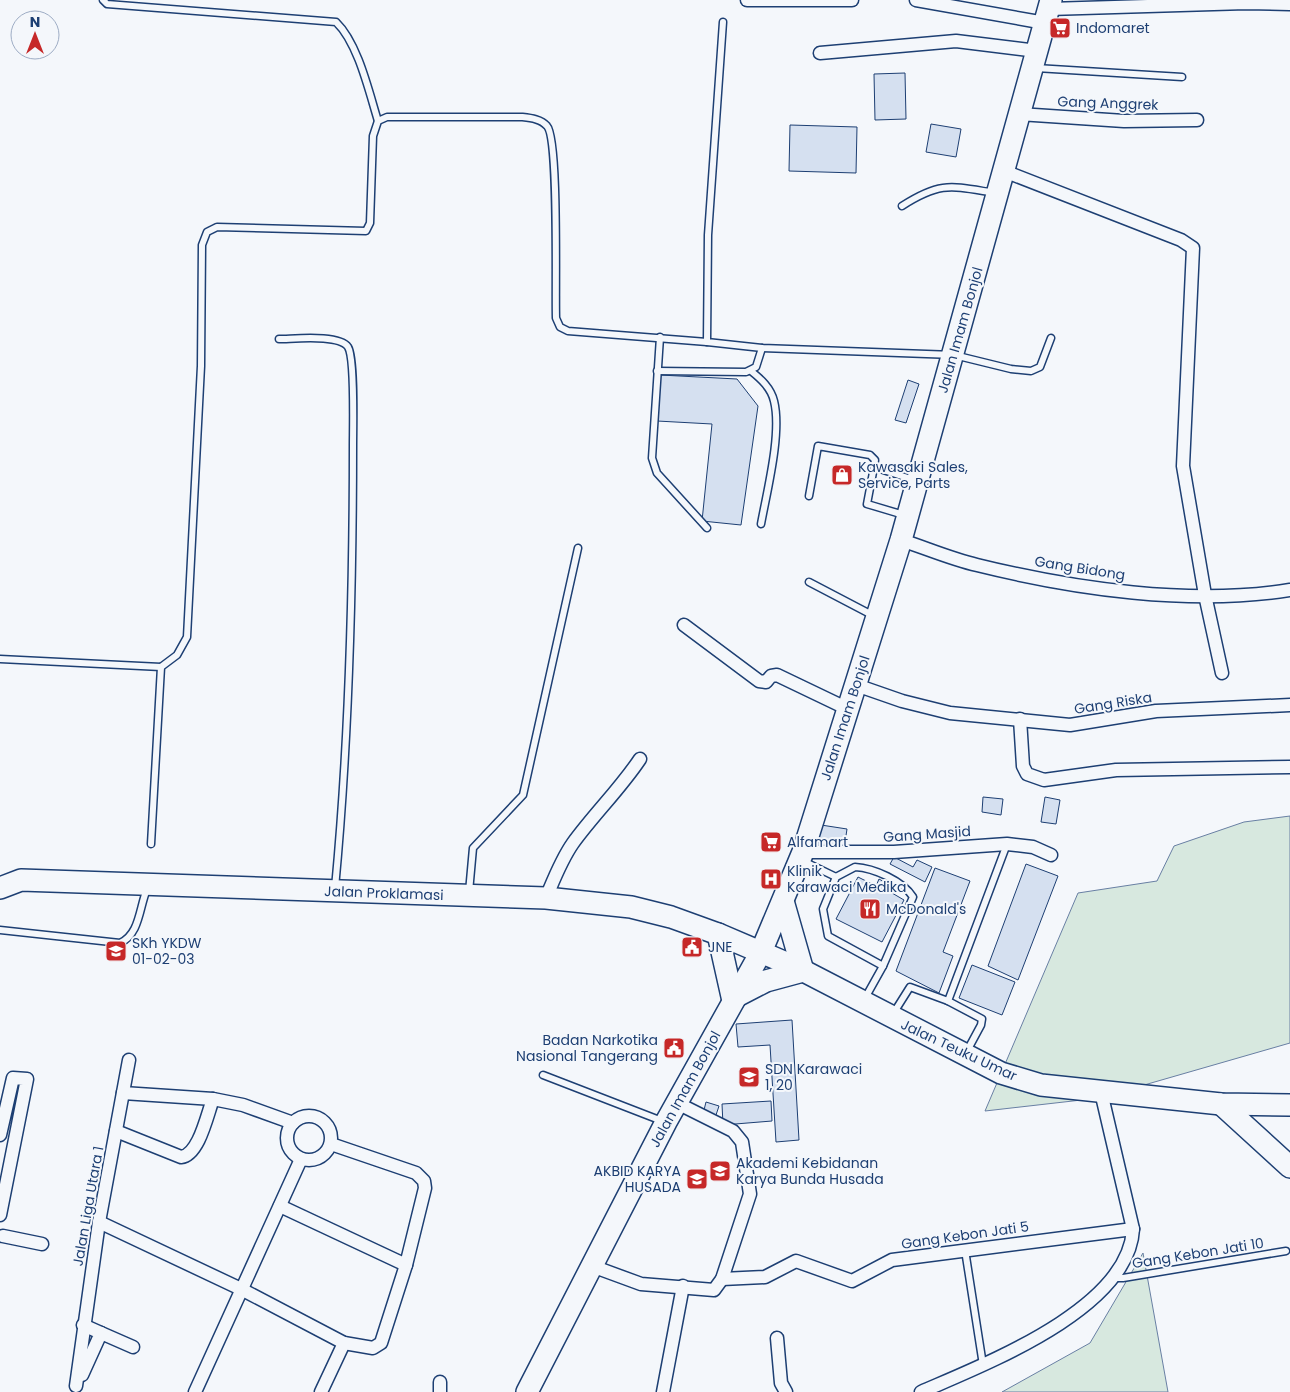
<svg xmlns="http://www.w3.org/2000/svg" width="1290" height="1392" font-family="Poppins,sans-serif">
	<rect width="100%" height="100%" fill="#f4f7fb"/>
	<g fill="#d7e8df" stroke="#687fa3">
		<path d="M1290,816v227l-191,55 -114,13 93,-218 79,-12 17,-35 70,-24z"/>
		<path d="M1143,1253l25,139h-166l88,-49z"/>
	</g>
	<g fill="#d5e0f0" stroke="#1d3f73">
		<path d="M905,73l1,46 -31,1 -1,-46z"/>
		<path d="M931,124l30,5 -5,28 -30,-5z"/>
		<path d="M790,125l67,2 -1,46 -67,-2z"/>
		<path d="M660,375l77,4 21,27 -17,119 -39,-4 10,-97 -55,-3z"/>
		<path d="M908,380l11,4 -13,39 -11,-3z"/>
		<path d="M983,797l20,2 -2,16 -19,-3z"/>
		<path d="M1045,797l15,3 -4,24 -15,-2z"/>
		<path d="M821,825l26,4 -3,20 -26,-4z"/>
		<path d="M894,857l19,10 4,-7 15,7 -7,15 -35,-18z"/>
		<path d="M1026,864l32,12 -40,104 -30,-14z"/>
		<path d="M935,868l35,13 -27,71 10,4 -14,37 -43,-22z"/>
		<path d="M858,877l18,9 3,-7 16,9 -3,5 12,7 -22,42 -46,-23z"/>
		<path d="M972,965l43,17 -13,33 -43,-17z"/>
		<path d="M792,1020l7,120 -23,2 -6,-97 -32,2 -2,-23z"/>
		<path d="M771,1101l1,20 -49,4 -1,-21z"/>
		<path d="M706,1102l13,4 -4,12 -12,-4z"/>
	</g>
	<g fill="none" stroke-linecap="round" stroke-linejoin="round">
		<g stroke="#1d3f73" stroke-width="9">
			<g id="service">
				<path d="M103,0l4,4 229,18c22,21 33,70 42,99"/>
				<path d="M723,22l-15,213 -1,107 55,6 192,7 57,14 20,2 9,-4 11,-29"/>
				<path d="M1036,68l146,9"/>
				<path d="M902,206c39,-25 49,-20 93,-13"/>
				<path d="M660,337l-8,121 5,15 50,55"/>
				<path d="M279,339c15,0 60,-5 69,8 7,11 5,82 5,98 0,147 -4,296 -18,443"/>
				<path d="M657,371l89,1 10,-5 6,-19"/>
				<path d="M751,371c10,8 20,17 23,30 8,32 -7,90 -13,123"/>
				<path d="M809,496l9,-50 52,9 5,5 -1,7"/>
				<path d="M904,515l-37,-11 7,-37 40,13"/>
				<path d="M809,582l65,34"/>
				<path d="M0,659l161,8"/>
				<path d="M151,844l10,-177 16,-12 10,-18 14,-271 1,-121 5,-13 10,-5 149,4 4,-8 3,-87 5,-15 9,-4h135c9,1 19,2 25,9 12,13 8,164 9,192l4,9 8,4 139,11"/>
				<path d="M803,861l33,16"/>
				<path d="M855,867c19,1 48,14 58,30l-30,69 -55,-30 -5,-27 13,-32z"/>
				<path d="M469,892l4,-44 50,-53 55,-247"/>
				<path d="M0,930l120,13c20,-9 19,-35 27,-54"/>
				<path d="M864,1000l19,-34"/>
				<path d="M893,1014l17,-27 38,14"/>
				<path d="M967,1051l14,-26 1,-6 -34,-18 59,-157"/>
				<path d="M543,1075l119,46"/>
				<path d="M965,1250l18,115"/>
				<path d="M1115,1278h8l163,-27"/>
			</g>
		</g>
		<g stroke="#1d3f73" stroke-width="15">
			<g id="minor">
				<path d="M747,0h105"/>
				<path d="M916,0l129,23"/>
				<path d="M1049,9l197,-6 44,1"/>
				<path d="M820,53l136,-12 81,10"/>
				<path d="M1019,114l105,7 73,-1"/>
				<path d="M1004,171l177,69 12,8 -10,218 22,129 17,78"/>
				<path d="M901,540c25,8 50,19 76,25 97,24 214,41 313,25"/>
				<path d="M684,625l75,56 7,1 5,-6 6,-1 71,34"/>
				<path d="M856,685l46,16 48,12 120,12 86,-14 134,-6"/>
				<path d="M1020,719l3,47 4,8 17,6 72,-10 174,-3"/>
				<path d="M803,852h91l113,-8 26,3 18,8"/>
				<path d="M546,898c8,-19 15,-38 27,-55 21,-29 47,-54 67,-84"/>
				<path d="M123,1093l90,6 30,6 50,18"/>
				<circle cx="309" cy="1138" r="22"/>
				<path d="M116,1131l65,26c18,-2 26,-42 32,-58"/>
				<path d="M0,1135l13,-57 14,1 -27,136"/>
				<path d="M280,1206l126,59"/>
				<path d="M99,1222l142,67 103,54 29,5 8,-5 25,-78 19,-77 -1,-7 -8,-8 -85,-29"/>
				<path d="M3,1236l39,8"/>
				<path d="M592,1266l49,18 73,6 8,-11 28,-85 -8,-52 -9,-11 -56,-28"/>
				<path d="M722,1279l43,-2 31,-16 56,20 40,-21 241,-31"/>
				<path d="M101,1333l32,14"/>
				<path d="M777,1338l4,45 5,9"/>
				<path d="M82,1375l19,-42 -18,-8"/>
				<path d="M440,1382v10"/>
				<path d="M76,1386l23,-164 30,-162"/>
				<path d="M195,1392l106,-233"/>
				<path d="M321,1392l23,-49"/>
				<path d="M663,1392l20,-106"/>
				<path d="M921,1392c64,-28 208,-83 212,-163l-32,-137"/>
			</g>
		</g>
		<g stroke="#1d3f73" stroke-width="24">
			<g id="primary">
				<path d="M0,888l21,-8 525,18 85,9 40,10 47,17 80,34 203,105 40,12 180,19 69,1"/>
				<path d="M718,934l15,67"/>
				<path d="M735,997l31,-16 37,-10 -20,-70"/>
				<path d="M1221,1104l69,63"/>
				<path d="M527,1392l139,-270 95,-170 42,-100 98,-312 150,-540"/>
			</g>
		</g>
		<use href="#service" stroke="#f4f7fb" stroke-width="6"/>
		<use href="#minor" stroke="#f4f7fb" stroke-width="12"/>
		<use href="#primary" stroke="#f4f7fb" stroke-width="21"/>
	</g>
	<defs>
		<g id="supermarket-square" transform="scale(1.125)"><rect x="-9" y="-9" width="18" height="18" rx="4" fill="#c62828" stroke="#f4f7fb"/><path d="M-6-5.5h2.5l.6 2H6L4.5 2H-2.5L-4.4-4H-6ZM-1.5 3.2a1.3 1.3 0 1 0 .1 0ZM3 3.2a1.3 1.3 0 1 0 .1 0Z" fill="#fff"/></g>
		<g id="shop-square" transform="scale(1.125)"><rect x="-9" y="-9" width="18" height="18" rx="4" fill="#c62828" stroke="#f4f7fb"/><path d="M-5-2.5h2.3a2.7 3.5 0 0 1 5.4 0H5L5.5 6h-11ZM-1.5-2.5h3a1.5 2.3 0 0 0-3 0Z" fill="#fff"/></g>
		<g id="hospital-square" transform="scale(1.125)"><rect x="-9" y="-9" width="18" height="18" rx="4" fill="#c62828" stroke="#f4f7fb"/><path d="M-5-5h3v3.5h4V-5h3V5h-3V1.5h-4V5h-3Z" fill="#fff"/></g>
		<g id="restaurant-square" transform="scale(1.125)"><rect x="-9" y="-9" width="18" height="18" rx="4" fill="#c62828" stroke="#f4f7fb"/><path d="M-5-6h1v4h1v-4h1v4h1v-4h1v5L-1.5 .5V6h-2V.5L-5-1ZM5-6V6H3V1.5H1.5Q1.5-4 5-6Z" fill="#fff"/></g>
		<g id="civic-square" transform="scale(1.125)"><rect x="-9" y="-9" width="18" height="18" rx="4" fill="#c62828" stroke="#f4f7fb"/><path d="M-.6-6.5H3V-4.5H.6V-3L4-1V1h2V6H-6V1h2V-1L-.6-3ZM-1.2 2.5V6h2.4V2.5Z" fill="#fff"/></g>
		<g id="school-square" transform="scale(1.125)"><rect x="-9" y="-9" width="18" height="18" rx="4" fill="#c62828" stroke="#f4f7fb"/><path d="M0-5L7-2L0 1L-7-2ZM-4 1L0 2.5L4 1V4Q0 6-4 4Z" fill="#fff"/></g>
		<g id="university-square" transform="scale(1.125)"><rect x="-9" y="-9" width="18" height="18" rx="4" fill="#c62828" stroke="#f4f7fb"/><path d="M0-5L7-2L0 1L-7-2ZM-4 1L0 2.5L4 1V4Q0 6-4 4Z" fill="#fff"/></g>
	</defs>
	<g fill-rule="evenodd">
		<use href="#supermarket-square" x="1060" y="28"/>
		<use href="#shop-square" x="842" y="475"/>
		<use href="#supermarket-square" x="771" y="842"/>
		<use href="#hospital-square" x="771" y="879"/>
		<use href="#restaurant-square" x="870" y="909"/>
		<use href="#civic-square" x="692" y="947"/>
		<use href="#school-square" x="116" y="951"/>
		<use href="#civic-square" x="674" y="1048"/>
		<use href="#school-square" x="749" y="1077"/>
		<use href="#university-square" x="720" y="1171"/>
		<use href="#university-square" x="697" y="1179"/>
	</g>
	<g text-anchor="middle" stroke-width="4" stroke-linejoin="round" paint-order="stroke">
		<g font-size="14" fill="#1d3f73" stroke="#f4f7fb" text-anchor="start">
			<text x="1076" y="33">Indomaret</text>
			<text x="858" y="472">Kawasaki Sales,<tspan x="858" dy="16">Service, Parts</tspan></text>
			<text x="787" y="847">Alfamart</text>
			<text x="787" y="876">Klinik<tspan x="787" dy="16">Karawaci Medika</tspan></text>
			<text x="886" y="914">McDonald's</text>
			<text x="132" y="948">SKh YKDW<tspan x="132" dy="16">01-02-03</tspan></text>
			<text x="708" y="952">JNE</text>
			<text x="658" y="1045" text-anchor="end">Badan Narkotika<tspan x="658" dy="16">Nasional Tangerang</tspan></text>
			<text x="765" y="1074">SDN Karawaci<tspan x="765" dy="16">1, 20</tspan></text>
			<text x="736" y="1168">Akademi Kebidanan<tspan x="736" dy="16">Karya Bunda Husada</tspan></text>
			<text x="681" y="1176" text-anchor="end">AKBID KARYA<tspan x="681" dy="16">HUSADA</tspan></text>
		</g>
		<g font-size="14" fill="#1d3f73" stroke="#f4f7fb">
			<text transform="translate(1108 103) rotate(2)" y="5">Gang Anggrek</text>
			<text transform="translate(960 330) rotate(-74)" y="5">Jalan Imam Bonjol</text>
			<text transform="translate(1080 568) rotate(9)" y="5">Gang Bidong</text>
			<text transform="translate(1113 703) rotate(-9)" y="5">Gang Riska</text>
			<text transform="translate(845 718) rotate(-72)" y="5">Jalan Imam Bonjol</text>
			<text transform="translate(927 834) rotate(-4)" y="5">Gang Masjid</text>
			<text transform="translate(384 893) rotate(2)" y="5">Jalan Proklamasi</text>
			<text transform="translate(959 1050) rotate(25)" y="5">Jalan Teuku Umar</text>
			<text transform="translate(685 1089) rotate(-61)" y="5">Jalan Imam Bonjol</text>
			<text transform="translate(88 1206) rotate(-80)" y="5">Jalan Liga Utara 1</text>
			<text transform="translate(965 1235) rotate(-8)" y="5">Gang Kebon Jati 5</text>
			<text transform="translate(1198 1253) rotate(-9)" y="5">Gang Kebon Jati 10</text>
		</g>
	</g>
	<g transform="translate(35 35)"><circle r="24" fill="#f4f7fb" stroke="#9eadc5"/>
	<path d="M0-4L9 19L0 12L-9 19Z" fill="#c62828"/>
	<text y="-8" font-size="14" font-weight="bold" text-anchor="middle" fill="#1d3f73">N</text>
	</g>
</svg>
